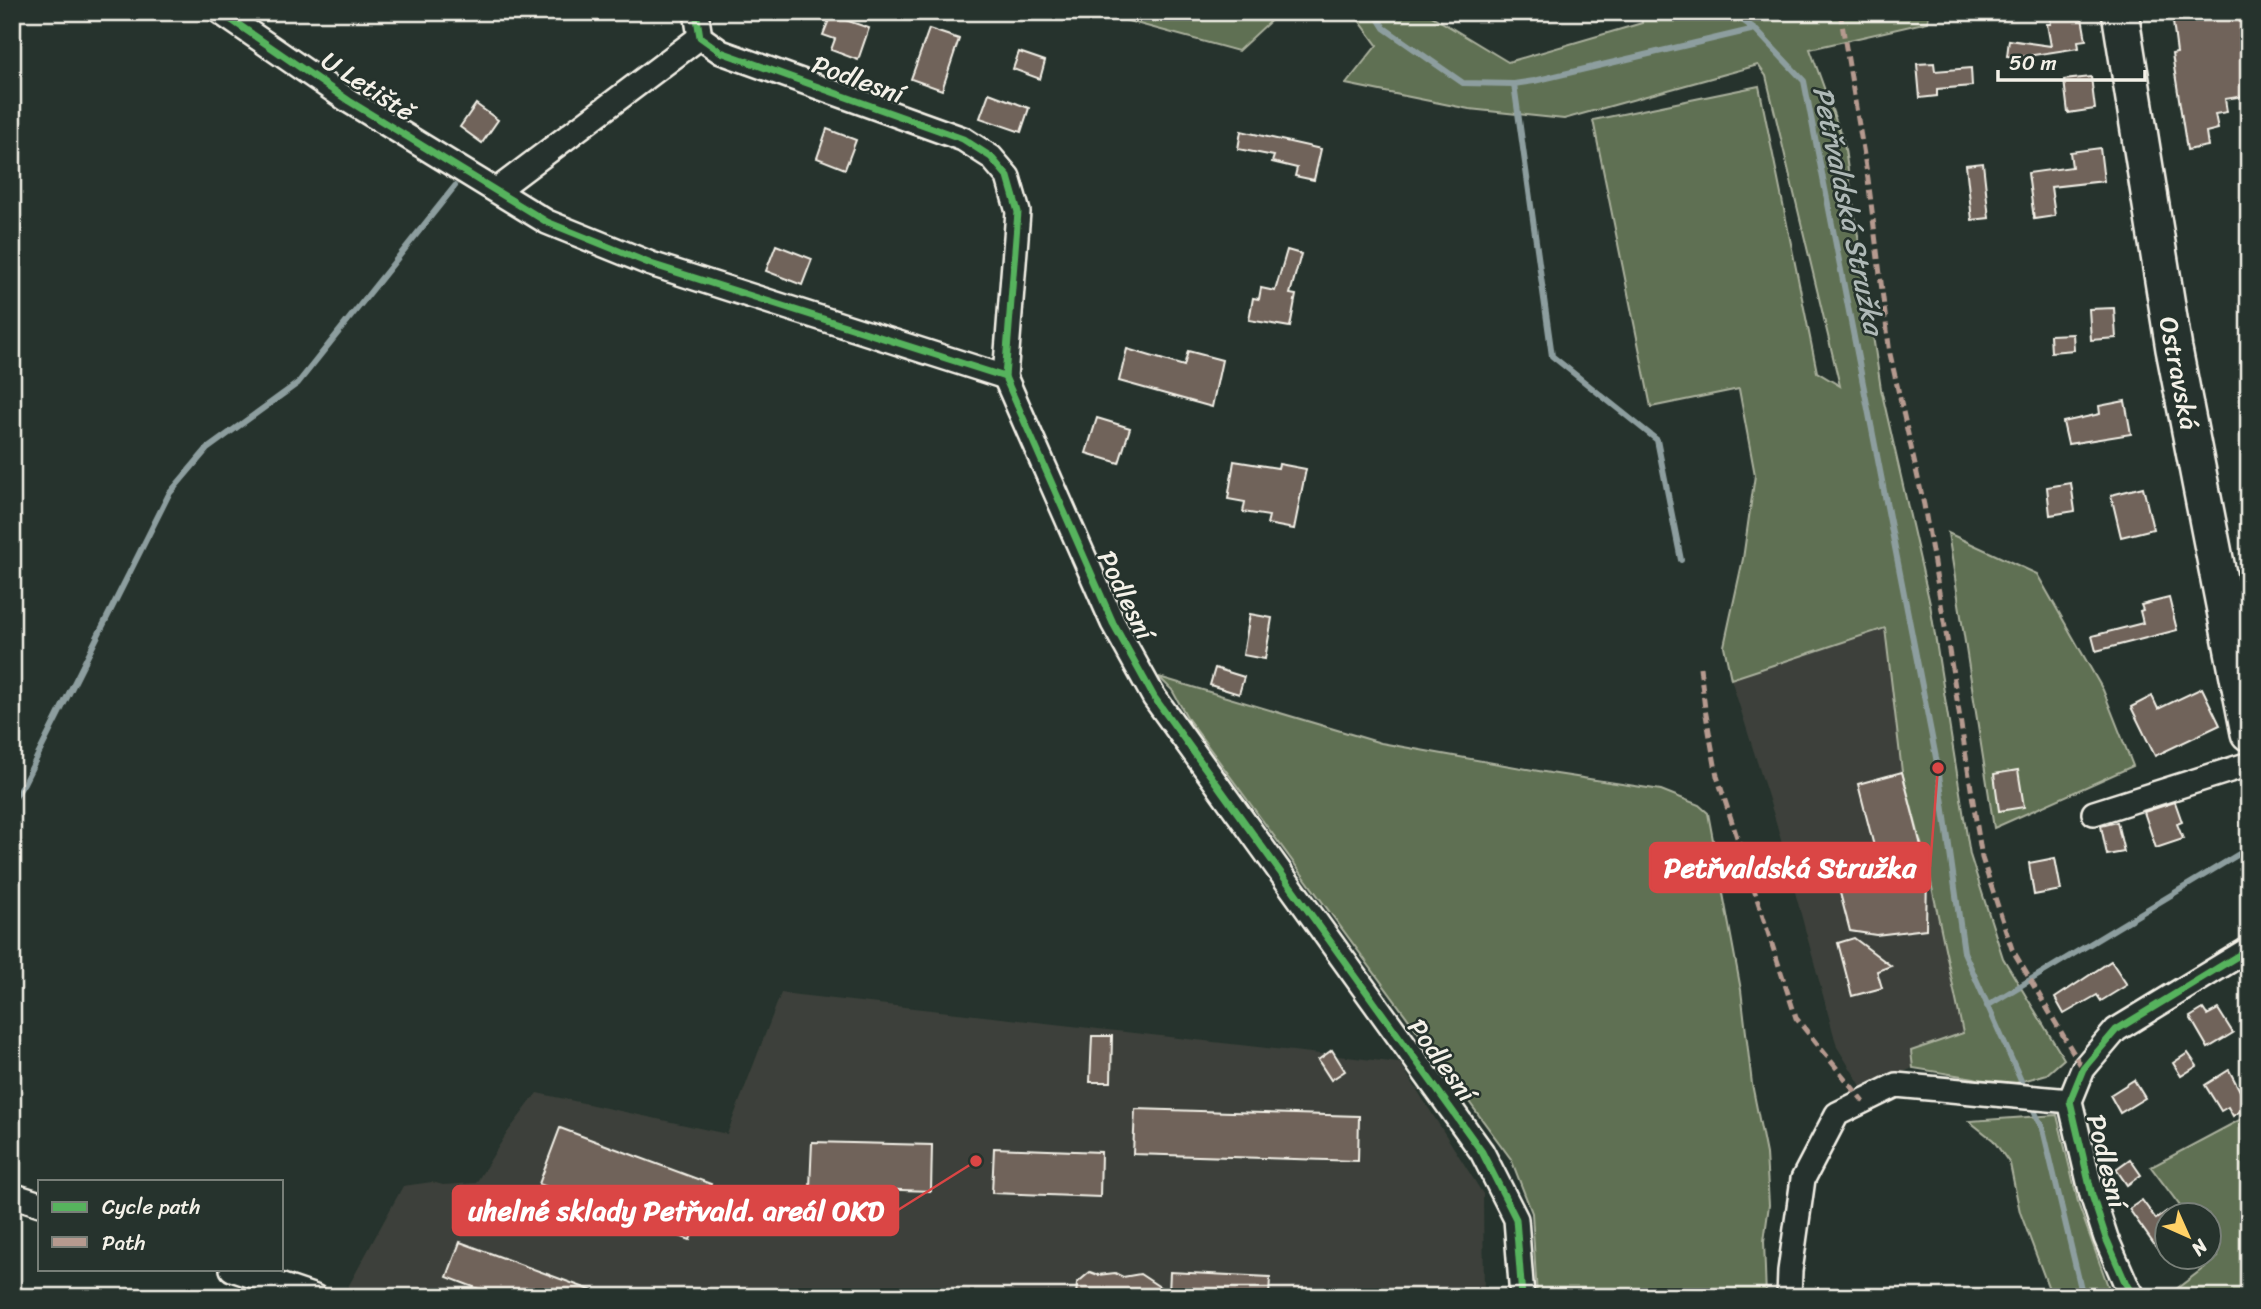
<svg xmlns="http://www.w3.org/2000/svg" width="2261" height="1309" font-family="Sriracha,sans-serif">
	<rect width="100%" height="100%" fill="#26332d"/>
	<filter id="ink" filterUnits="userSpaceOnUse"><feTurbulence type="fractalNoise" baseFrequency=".0143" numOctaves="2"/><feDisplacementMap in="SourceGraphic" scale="14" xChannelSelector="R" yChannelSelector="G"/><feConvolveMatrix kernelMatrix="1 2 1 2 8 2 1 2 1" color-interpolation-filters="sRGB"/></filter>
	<g filter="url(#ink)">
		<g fill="#3c413a">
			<path d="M1885,628l17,144 27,101 34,160 -52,18 2,17 -50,21 -26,-42 -61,-225 -45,-143z"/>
			<path d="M781,993l619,70 83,131 1,103h-1106l-30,-10 55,-101 29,-4 11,3 33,-2 31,-50 30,-40 190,41z"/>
		</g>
		<g fill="#5f7052" stroke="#aab09d" stroke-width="2">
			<path d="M1095,12h185l-42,39z"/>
			<path d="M1353,12h72l83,50 134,-39 -1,-11h288l-1,10 -118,27 34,94 37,246 49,215 40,251 33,103 61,101 -17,15 -45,13 -28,-9 -61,-10 -2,-17 52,-18 -34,-160 -27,-101 -17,-144 -154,51 -7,-33 19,-87 12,-84 -16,-86 -88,18 -58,-287 166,-34 58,286 23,14 -74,-310 -8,-11 -194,54 -95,-10 -123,-25 31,-39z"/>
			<path d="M1948,533l89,41 66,116 30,76 -139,62z"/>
			<path d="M1159,677l222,66 169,30 111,17 38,15 9,8 33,177 11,94 14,70 3,51 -5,36 2,56h-229l-5,-84 -21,-54 -323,-440 -16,-29z"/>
			<path d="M2057,1115l22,91 33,91h-60l-32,-85 -10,-48 -17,-24 -24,-19z"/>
			<path d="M2249,1115v182h-83l52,-40 -9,-13 -1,-30h-22l-35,-47z"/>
		</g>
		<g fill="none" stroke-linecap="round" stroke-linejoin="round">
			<g stroke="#8d9e9f" stroke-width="6">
				<path d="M1374,12l10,16 79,55 51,1 20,-3 221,-52"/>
				<path d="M1731,12l24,17 49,52 134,687 26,184 62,140"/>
				<path d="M1514,84l38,272 105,84 24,120"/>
				<path d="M12,802l12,-19 145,-289 38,-45 91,-66 157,-197"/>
				<path d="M1987,1006l262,-158"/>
				<path d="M2030,1102l13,27 40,168"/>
			</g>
		</g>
		<g fill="#6f635a" stroke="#f4f1e8" stroke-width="2">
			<path d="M2049,12h32l5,28 -8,1 1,7 -58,9 -14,-1 2,-16 42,6 -4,-22h4z"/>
			<path d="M2234,12h6l5,30 4,-1v42l-7,1 2,12 -19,3 2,13 -12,2 3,15 -12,3 2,14 -21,4 -15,-96 5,-1 -4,-31z"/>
			<path d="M831,15l38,13 -11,32 -27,-10 4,-11 -12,-4z"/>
			<path d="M929,29l30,10 -17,51 -31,-11z"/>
			<path d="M1019,52l26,9 -5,18 -27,-10z"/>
			<path d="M1934,63l1,8 36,-3 1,18 -35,3v7l-17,2 -3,-34z"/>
			<path d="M2091,77l4,32 -27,4 -4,-33z"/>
			<path d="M989,93l40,15 -8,24 -41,-14z"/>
			<path d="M476,104l22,16 -16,23 -22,-16z"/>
			<path d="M827,129l29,11 -11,29 -28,-11z"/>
			<path d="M1241,131l80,18 -7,31 -19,-4 2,-8 -25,-6 2,-6 -36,-7z"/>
			<path d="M2100,148l4,33 -53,6 4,29 -21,3 -6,-46 44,-6 -2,-15z"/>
			<path d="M1983,163l6,55 -17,2 -6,-55z"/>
			<path d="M776,245l36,14 -10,26 -36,-14z"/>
			<path d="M1287,250l14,4 -11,40 6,1 -6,32 -41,-7 4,-22 6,1 2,-11 14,3z"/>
			<path d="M2114,308l2,30 -25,2 -2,-31z"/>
			<path d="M2073,334l1,16 -23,2 -1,-17z"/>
			<path d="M1127,349l57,17 4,-15 34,9 -10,47 -93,-26z"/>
			<path d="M2125,401l6,33 -63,10 -5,-22 37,-8 -1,-8z"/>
			<path d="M1097,418l33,10 -11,35 -33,-10z"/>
			<path d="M1234,461l44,7 1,-4 27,5 -12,60 -27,-5 2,-8 -26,-4 2,-10 -17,-3z"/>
			<path d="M2071,483l4,28 -25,4 -3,-28z"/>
			<path d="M2143,487l10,42 -32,8 -10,-42z"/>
			<path d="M2169,598l8,32 -81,21 -4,-15 51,-13 -3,-12 3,-1 -2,-5z"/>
			<path d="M1250,614l22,4 -7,41 -22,-4z"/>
			<path d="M1215,668l29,9 -5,17 -29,-9z"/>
			<path d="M2202,688l18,37 -65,31 -24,-49 21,-11 6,13z"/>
			<path d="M2018,770l6,37 -25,4 -5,-37z"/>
			<path d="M1902,772l26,101 -1,2 -1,54 -50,6 -26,-4 -16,-61 43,-12 -19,-74z"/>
			<path d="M2175,802l7,20 -5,2 6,15 -27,9 -12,-36z"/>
			<path d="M2117,822l7,30 -17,3 -6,-29z"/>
			<path d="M2055,858l6,32 -27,5 -5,-32z"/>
			<path d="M1854,938l37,28 -14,5 5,17 -30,8 -14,-53z"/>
			<path d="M2111,961l16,24 -26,16 -4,-6 -33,19 -9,-16z"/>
			<path d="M2203,1009l4,6 11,-6 15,24 -25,15 -18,-31z"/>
			<path d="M1092,1036h20l-1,46h-21z"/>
			<path d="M1332,1050l13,21 -14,9 -13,-20z"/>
			<path d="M2188,1053l9,13 -16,10 -8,-13z"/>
			<path d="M2229,1070l19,36 -15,10 -5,-9 -7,4 -16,-26z"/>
			<path d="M2134,1080l11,18 -25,15 -10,-18z"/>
			<path d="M1135,1109l224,7 -1,45 -225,-7z"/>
			<path d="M560,1128l151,56 -21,56 -151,-56z"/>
			<path d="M812,1142l120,3 -1,46 -121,-4z"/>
			<path d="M994,1148l107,4 -1,45 -108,-4z"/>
			<path d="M2130,1159l11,16 -14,10 -11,-16z"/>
			<path d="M2142,1200l14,19 10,-7v28l-10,7 -27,-38z"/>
			<path d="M460,1242l144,53v2h-104l-53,-20z"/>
			<path d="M1090,1272l8,3 17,-2 8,4 17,-3 29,19 1,-21 100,5 -1,20h-193l1,-14z"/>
		</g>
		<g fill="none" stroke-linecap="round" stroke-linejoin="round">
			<g stroke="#f4f1e8" stroke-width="28">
				<g id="street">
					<path d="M220,12l129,89 198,121 104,42 354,113"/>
					<path d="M696,12l4,25 21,15 242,87 28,18 17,20 10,35 -13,165 108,246 41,74 328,455 34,67 6,78"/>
					<path d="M497,190l203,-153"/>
					<path d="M2094,813l155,-49"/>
					<path d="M12,1195l28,9"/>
					<path d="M232,1269l83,28"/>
					<path d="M1789,1297l1,-26 13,-92 34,-65 59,-29 174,16"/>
					<path d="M2134,1297l-8,-13 -20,-46 -14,-43 -22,-94 13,-32 33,-39 133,-81"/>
				</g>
			</g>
			<g stroke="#f4f1e8" stroke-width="40">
				<path id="primary" d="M2120,12l54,337 75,384"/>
			</g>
			<use href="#street" stroke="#26332d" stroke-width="23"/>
			<use href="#primary" stroke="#26332d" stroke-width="35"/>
			<g stroke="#b69a8f" stroke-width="5" stroke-dasharray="10 5" stroke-linecap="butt">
				<path d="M1840,12l28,167 22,175 34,151 28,163 30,190 30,91 71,120"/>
				<path d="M1700,667l5,42 12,67 79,242 68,84"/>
			</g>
			<g stroke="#26332d" stroke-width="11">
				<g id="cycleway">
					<path d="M220,12l129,89 198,121 104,42 354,113"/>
					<path d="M696,12l4,25 21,15 242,87 28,18 17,20 10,35 -13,165 108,246 41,74 328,455 34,67 6,78"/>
					<path d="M2134,1297l-8,-13 -20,-46 -14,-43 -22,-94 13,-32 33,-39 133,-81"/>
				</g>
			</g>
			<use href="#cycleway" stroke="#56b35d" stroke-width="7"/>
		</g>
	</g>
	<g text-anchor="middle" stroke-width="5" stroke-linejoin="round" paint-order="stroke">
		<g font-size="26" fill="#f4f1e8" stroke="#26332d">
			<text transform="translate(858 79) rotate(20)" y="9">Podlesní</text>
			<text transform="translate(368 86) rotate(33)" y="9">U Letiště</text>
			<text transform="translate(2179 373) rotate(79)" y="9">Ostravská</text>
			<text transform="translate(1126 595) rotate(64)" y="9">Podlesní</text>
			<text transform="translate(1442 1060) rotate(54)" y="9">Podlesní</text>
			<text transform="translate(2107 1161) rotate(76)" y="9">Podlesní</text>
		</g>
		<g font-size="28" font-style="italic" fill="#afb9b7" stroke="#26332d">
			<text transform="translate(1849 210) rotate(78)" y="10">Petřvaldská Stružka</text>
		</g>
	</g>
	<path fill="none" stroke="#da4645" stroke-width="2.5" d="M1938 768L1930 867M976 1161L898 1210"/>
	<g fill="#da4645" stroke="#26332d" stroke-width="2.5">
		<circle cx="1938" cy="768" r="7"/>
		<circle cx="976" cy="1161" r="7"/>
	</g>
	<g fill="#da4645" stroke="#da4645" stroke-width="2.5">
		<rect x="1650" y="843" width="280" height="49" rx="7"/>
		<rect x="453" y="1186" width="445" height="49" rx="7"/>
	</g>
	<g font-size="28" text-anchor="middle" font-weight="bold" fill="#fff">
		<text x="1790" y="877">Petřvaldská Stružka</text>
		<text x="676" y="1220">uhelné sklady Petřvald. areál OKD</text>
	</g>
	<rect width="2261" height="1309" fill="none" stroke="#26332d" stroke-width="42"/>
	<rect x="21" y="21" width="2219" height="1267" fill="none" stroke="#f4f1e8" stroke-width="2.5" filter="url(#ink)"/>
	<rect x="38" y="1180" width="245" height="91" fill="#26332d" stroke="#787f78" stroke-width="2"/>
	<rect x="52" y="1202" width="35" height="10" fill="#56b35d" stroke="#787f78" stroke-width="2"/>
	<text x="102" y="1214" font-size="21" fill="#f4f1e8">Cycle path</text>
	<rect x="52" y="1237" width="35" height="10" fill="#b69a8f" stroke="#787f78" stroke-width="2"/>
	<text x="102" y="1250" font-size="21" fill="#f4f1e8">Path</text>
	<g transform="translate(2188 1236) rotate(135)"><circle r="33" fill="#26332d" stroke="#787f78" stroke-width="2"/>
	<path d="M0-5L12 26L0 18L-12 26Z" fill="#ffd166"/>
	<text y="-10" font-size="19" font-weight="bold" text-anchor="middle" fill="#f4f1e8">N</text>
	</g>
	<path d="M1998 70v10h147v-10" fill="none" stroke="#f4f1e8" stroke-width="3.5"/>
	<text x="2009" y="70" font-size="21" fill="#f4f1e8" stroke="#26332d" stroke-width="5" paint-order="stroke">50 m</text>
</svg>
